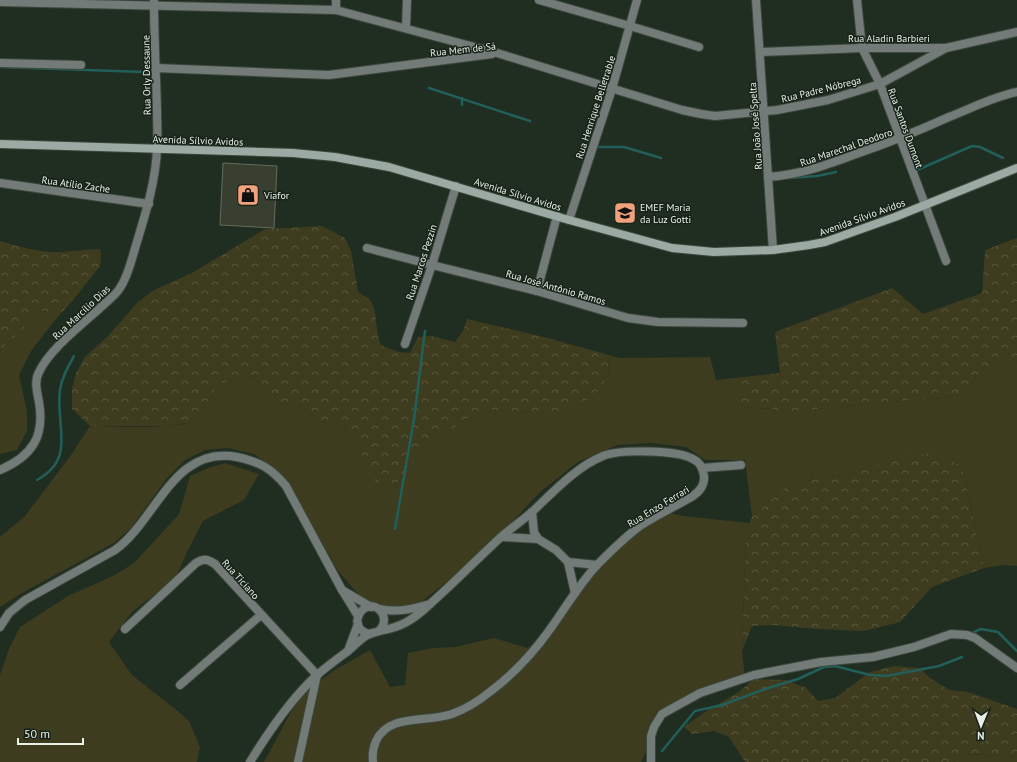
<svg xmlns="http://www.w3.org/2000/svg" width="1017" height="762" font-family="'PT Sans',sans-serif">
	<defs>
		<pattern id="forest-crowns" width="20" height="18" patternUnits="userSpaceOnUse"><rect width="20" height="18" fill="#3d3c1e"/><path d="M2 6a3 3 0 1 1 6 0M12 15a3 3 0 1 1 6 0" fill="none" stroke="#59583f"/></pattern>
	</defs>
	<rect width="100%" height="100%" fill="#202d21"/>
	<g fill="#3d3c1e">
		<path d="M38,311l12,1 6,7 -25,32 -12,24 8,36v20l-10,19 -17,4v-104l22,-20z"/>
		<path d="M609,355l11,3 90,-1 6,23 28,-3 -4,18 2,12 30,2 13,4 78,-9 80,-6 17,-3 25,-27 14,-9h14l4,3v204l-13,-1 -20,3 -22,-102 -90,1 -22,7 -36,5 -26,7 -36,30 -7,-56h-40l-19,-13 -35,-4 -33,2 -40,17 -38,30 -57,61 -63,50 -29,6 -27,-8 -26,-30 -55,-96 -29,-21 -26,-6 -23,2 -20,10 -18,18 -36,50 -17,15 -92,50 -22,14v-70l25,-21 46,-61 19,-29c22,0 89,4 106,-6l22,-35 10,-4 23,-5 17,14 12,12 18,4 24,16 21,5 19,18 -1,19 38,18 10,-15 22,-23 35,-25 25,-9 41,2 76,-37z"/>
		<path d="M225,463l34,11 -15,26 -41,21 -16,31 -12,27 -42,32 -24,31 23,33 47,37 10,9 11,26 -3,15h-197v-87l9,-26 11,-22 48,-31 45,-20 21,-13 45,-49 11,-38 18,-8z"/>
		<path d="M662,511l20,5 68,7 -4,12 -4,116 3,27 -51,21 -31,20 -22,43h-377l35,-65 34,-26 37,-21 20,37 15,-2 3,-32 24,-5 23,-1 39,-9 33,10 19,-10 60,-88 24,-20z"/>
		<path d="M969,754l48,3v5h-64z"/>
	</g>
	<g fill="url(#forest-crowns)">
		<path d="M322,226l23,12 6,13 7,41c3,2 8,4 11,7 9,9 6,34 12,46l17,7 12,1 8,-16 13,-1 24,6 8,-11 4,-12 81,19 61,17 -1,20 -13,21 -33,15 -30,1 -41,-2 -25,9 -35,25 -22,23 -10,15 -21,2 -17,-20 1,-19 -19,-18 -21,-5 -24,-16 -18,-4 -12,-12 -17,-14 -23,5 -10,4 -22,35 -3,2 -25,4h-78l-18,-17v-20l4,-16 9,-16 23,-21 30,-34 16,-12 38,-17 73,-44z"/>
		<path d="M1017,238v124l-4,-3h-14l-14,9 -25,27 -17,3 -80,6 -78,9 -13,-4 -30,-2c-6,-8 0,-21 2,-30l36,-4 -5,-41 117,-44 31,26 59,-21 3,-43z"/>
		<path d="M0,241c20,6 41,12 62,11 13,-1 25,-3 38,-3l1,6 -1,11 -26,33 -18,20 -6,-7 -12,-1 -16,19 -22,20z"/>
		<path d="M933,453l29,13 22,102 -52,19 -32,35 -36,9 -47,-2 -44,-4 -21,1 -10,25 4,-116 6,-19 36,-30 26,-7 36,-5 50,-18z"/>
		<path d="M894,666l25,2 11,10 19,12 19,2 49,17v48l-48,-3 -16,8h-208l-16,-25 -15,-6 -22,3 -8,-7 24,-17 31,-18 15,-13 32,1 20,8 12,13 17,-3 35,-26z"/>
	</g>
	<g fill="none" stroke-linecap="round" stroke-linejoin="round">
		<g stroke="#225f5a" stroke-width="2.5">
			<path d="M0,67l144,5"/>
			<path d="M429,88l101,33"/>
			<path d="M462,105v-7"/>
			<path d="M599,147h25l37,11"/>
			<path d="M915,171l57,-25 8,1 23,11"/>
			<path d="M789,178l28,-2 19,-4"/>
			<path d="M37,480c40,-22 18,-54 23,-90 2,-13 8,-23 14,-34"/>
			<path d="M395,529l19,-110 11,-88"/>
			<path d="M974,632l7,-3 17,3 19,19"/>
			<path d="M662,751l33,-40 27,-6 43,-16 33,-10 26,-12 11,-1 35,9 16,1 53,-10 23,-9"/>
		</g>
	</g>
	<path fill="#383f30" stroke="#646c5b" d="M223,163l54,3 -3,62 -54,-3z"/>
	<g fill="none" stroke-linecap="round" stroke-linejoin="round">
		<g stroke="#3c483d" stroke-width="10">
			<g id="street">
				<path d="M539,0l91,26 69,21"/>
				<path d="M756,0l17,250"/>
				<path d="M857,0l5,48 18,36 66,177"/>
				<path d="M0,2l336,8 161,43 185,57 19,4 14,2 62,-6 51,-10 52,-16 66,-36"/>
				<path d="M336,10v-10"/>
				<path d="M406,28l1,-28"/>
				<path d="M760,52l102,-4h84l71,-16"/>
				<path d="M0,63l81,2"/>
				<path d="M156,68l173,7 163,-21"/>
				<path d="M768,177c32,-2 58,-12 88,-23 32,-11 62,-23 93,-37 23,-9 44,-20 68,-25"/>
				<path d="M0,183l149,21"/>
				<path d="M569,220l43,-131 25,-89"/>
				<path d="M367,248l65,17 105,26 91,27 30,4 85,1"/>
				<path d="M537,291l20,-75"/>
				<path d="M405,344l27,-79 24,-79"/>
				<path d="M702,468l39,-3"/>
				<path d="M0,470c32,-14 45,-33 39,-68 -2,-10 -5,-21 0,-30 11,-23 41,-46 60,-63 7,-7 16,-13 21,-21 9,-13 12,-31 17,-46 9,-30 19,-62 20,-94 1,-13 0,-26 0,-39 -1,-36 -3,-73 -3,-109"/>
				<path d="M502,537l36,2 -4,-7 -2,-20"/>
				<path d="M538,539l18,11 12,12"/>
				<path d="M575,593l-7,-31 29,3"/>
				<path d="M358,616l-16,-26 29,17"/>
				<path d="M358,624l-10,27c6,-5 15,-15 22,-17 3,-2 6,-1 9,-3 3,-3 5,-7 5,-11 0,-4 -2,-8 -5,-11 -17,-12 -34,20 -9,25"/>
				<path d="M0,627l9,-14 16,-13 90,-50c42,-30 58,-105 122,-93 23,5 34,11 49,29l56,104"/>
				<path d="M125,629l71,-66c8,-5 11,-4 19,1l102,111 -19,87"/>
				<path d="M379,631c23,-4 34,-11 51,-27 -18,5 -33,9 -51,5"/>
				<path d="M180,685l81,-70"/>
				<path d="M250,762c19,-31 40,-62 66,-86 10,-9 21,-17 32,-25"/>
				<path d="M373,762c-1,-8 0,-14 3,-21 13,-28 51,-18 76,-27 14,-5 28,-14 39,-23 24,-18 43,-39 60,-63 15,-21 29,-45 47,-64 13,-13 27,-27 42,-38 17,-11 36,-20 53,-30 7,-5 12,-11 11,-20 -1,-7 -4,-14 -11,-17 -15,-9 -73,-10 -90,-3 -27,11 -50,36 -71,56 -10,9 -21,16 -31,25 -24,22 -46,45 -71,67"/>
				<path d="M651,762v-26l3,-9 8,-13 38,-21 54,-18 67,-13 52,-5 41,-10 37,-13 16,1 8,3 42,30"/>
			</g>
		</g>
		<g stroke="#3c483d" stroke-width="10">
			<path id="secondary" d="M0,144l293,9 42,4 54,10 180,53 81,22 22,6 42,4 59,-2 36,-5 16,-3 70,-25 122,-49"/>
		</g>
		<use href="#street" stroke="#727b77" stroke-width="8"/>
		<use href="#secondary" stroke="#9baaa3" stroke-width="8"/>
	</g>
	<defs>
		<g id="shop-square" transform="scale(1.15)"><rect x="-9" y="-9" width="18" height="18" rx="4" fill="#f1a17c" stroke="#172318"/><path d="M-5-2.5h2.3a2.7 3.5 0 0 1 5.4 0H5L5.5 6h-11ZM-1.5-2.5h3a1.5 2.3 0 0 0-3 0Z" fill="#111"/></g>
		<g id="school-square" transform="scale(1.15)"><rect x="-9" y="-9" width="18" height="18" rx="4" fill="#f1a17c" stroke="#172318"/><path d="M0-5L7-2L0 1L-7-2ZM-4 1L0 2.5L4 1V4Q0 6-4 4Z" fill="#111"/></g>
	</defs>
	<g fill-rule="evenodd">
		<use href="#shop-square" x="248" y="195"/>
		<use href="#school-square" x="625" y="213"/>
	</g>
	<g text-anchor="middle" stroke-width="3" stroke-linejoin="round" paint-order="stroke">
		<g font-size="10" fill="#e8f0e8" stroke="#172318">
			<text x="889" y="42">Rua Aladin Barbieri</text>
			<text transform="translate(463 49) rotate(-6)" y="4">Rua Mem de Sá</text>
			<text transform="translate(146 75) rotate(-91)" y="4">Rua Orly Dessaune</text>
			<text transform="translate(821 89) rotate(-14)" y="4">Rua Padre Nóbrega</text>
			<text transform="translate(595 107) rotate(-72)" y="4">Rua Henrique Belletrable</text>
			<text transform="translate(755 126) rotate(-94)" y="4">Rua João José Spelta</text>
			<text transform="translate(906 128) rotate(70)" y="4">Rua Santos Dumont</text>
			<text transform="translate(198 140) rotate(2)" y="4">Avenida Sílvio Avidos</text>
			<text transform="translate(846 147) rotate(-19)" y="4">Rua Marechal Deodoro</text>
			<text transform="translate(76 184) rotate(8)" y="4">Rua Atílio Zache</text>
			<text transform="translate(518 194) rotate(17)" y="4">Avenida Sílvio Avidos</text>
			<text transform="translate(862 217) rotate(-20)" y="4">Avenida Sílvio Avidos</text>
			<text transform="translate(421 262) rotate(-72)" y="4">Rua Marcos Pezzin</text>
			<text transform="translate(556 287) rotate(16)" y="4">Rua José Antônio Ramos</text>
			<text transform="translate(81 312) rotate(-43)" y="4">Rua Marcílio Dias</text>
			<text transform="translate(658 506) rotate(-31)" y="4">Rua Enzo Ferrari</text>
			<text transform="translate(241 579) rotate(48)" y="4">Rua Ticiano</text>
		</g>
		<g font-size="10" fill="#e8f0e8" stroke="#172318" text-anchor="start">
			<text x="264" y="199">Viafor</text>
			<text x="640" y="211">EMEF Maria<tspan x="640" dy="12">da Luz Gotti</tspan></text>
		</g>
	</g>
	<g transform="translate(981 726) rotate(181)" stroke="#172318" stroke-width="3" paint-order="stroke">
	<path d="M0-3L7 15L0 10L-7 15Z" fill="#e8f0e8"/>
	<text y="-6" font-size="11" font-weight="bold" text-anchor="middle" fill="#e8f0e8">N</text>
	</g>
	<path d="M18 738v6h65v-6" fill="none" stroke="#e8f0e8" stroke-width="2"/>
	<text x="24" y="738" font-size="12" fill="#e8f0e8" stroke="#172318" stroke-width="3" paint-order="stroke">50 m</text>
</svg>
